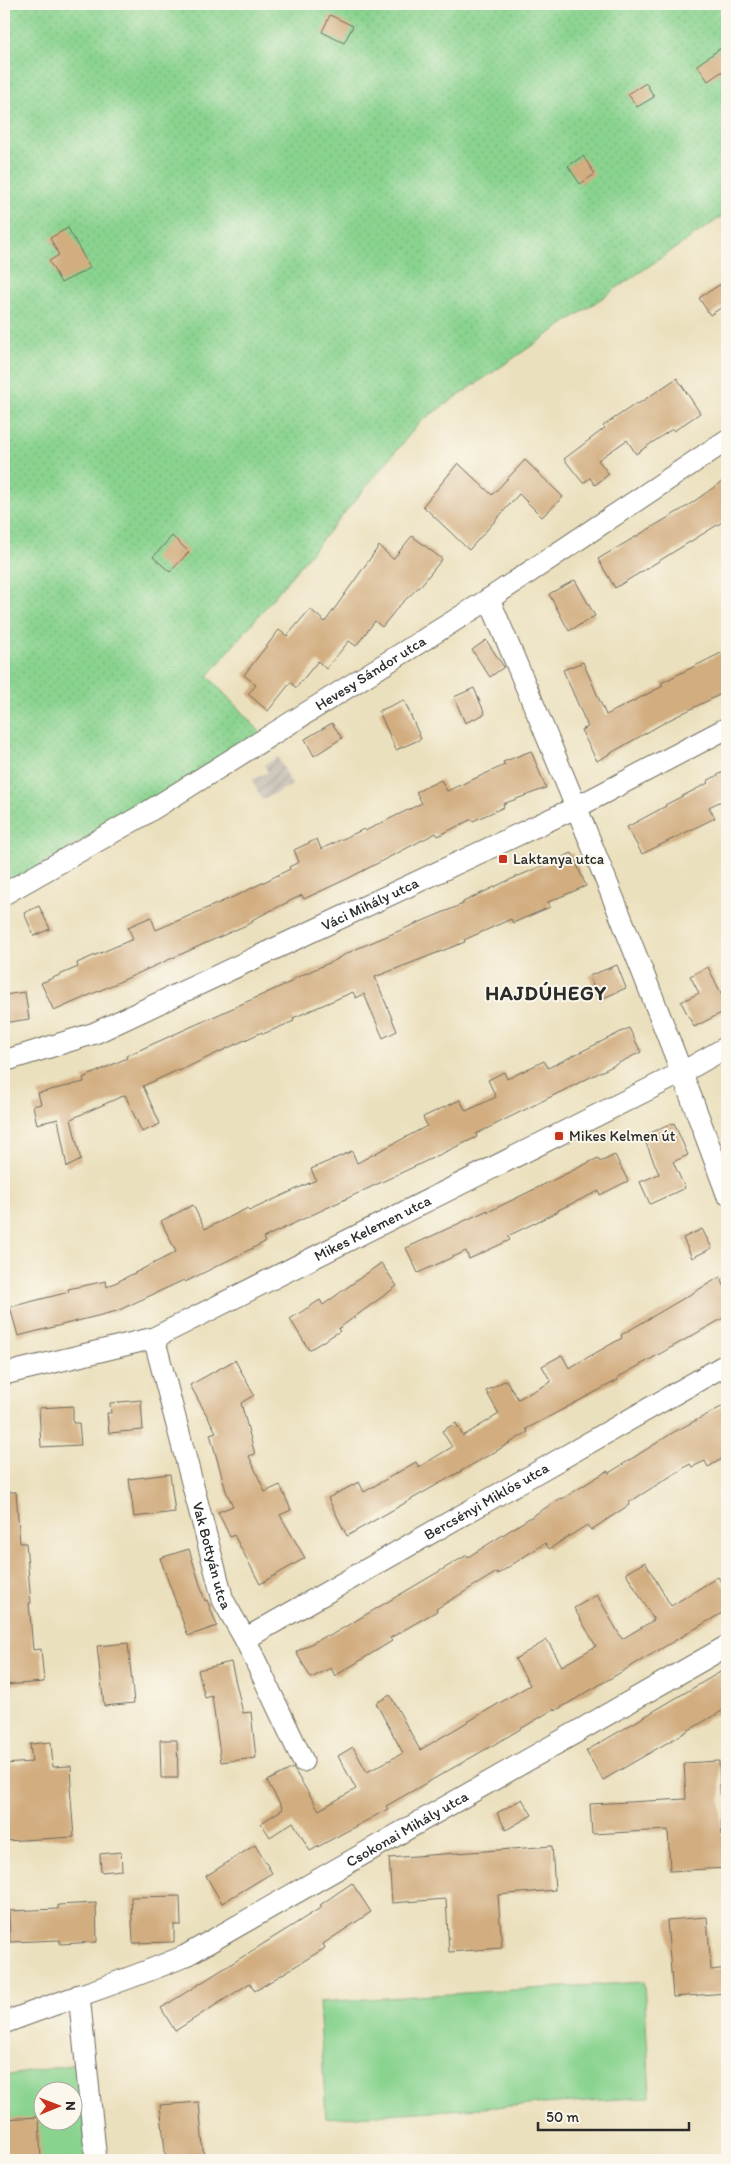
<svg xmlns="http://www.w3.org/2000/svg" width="731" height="2164" font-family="Itim,sans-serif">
	<defs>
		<pattern id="industrial-furrows" width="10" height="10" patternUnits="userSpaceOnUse" patternTransform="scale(1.25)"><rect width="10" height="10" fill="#cac3b8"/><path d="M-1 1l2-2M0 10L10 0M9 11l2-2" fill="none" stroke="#aea89e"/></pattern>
		<pattern id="garden-dots" width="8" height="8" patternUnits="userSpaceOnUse" patternTransform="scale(1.25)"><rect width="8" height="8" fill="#89d38f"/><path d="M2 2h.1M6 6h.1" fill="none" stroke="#76b57c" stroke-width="1.8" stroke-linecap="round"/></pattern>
	</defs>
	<rect width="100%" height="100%" fill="#fbf7ec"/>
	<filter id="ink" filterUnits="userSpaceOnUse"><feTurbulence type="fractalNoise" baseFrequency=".02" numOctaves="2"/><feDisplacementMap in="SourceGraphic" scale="10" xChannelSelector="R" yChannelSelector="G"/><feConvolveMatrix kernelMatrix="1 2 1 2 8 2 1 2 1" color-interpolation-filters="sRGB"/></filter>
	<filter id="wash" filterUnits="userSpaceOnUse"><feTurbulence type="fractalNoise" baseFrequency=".0096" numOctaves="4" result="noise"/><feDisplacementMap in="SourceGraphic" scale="20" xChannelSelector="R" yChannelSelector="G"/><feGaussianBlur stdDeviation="1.12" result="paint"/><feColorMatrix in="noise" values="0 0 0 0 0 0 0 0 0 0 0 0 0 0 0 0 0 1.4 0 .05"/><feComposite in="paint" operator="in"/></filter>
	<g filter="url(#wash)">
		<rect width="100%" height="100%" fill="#ebe0bd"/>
		<path fill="url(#industrial-furrows)" d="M278,757l14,28 -30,15 -10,-20 16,-8 -4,-7z"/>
		<g fill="#89d38f" stroke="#5a7f5d" fill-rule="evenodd">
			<path d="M644,1982l6,115 -324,21 -7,-116z"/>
			<path d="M83,2063l3,97h-82v-84zM42,2092h30v30h-30z"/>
		</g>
		<path fill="url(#garden-dots)" stroke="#5a7f5d" d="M4,4h723v209l-306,208 -213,255 54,58 -258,153z"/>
		<g id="blocks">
			<g fill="#d2ad80">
				<path d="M330,15l23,11 -9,17 -22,-11z"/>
				<path d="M721,48l6,10v10l-19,13 -11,-16z"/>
				<path d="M646,83l8,14 -17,10 -9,-13z"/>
				<path d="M583,156l12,18 -15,10 -12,-18z"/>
				<path d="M68,228l22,40 -29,15 -12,-22 10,-6 -9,-17z"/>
				<path d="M727,280v24l-17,11 -11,-17z"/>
				<path d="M677,378l23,35 -26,18 -2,-2 -36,25 -9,-14 -29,20 11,14 -14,11 -5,-7 -7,5 -19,-24 41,-31 -2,-2 34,-23 1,1z"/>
				<path d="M525,460l38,37 -21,20 -23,-23 -50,56 -46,-44 35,-43 34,32z"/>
				<path d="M727,478v41l-112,69 -17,-29 88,-52z"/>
				<path d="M172,536l17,16 -19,20 -17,-15z"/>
				<path d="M412,536l30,23 -20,25 -23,22 -17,21 -7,-6 -19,25 -7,-5 -23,28 -8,-8 -22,27 -5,-6 -23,29 -20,-17 8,-9 -12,-10 35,-45 8,6 23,-27 15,13 54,-76 14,13z"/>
				<path d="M575,580l20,36 -26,15 -20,-37z"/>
				<path d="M486,640l18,27 -14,10 -18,-27z"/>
				<path d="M727,650v41l-60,30 -70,40 -16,-31 7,-3 -25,-57 20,-8 23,53 57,-29 -2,-3z"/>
				<path d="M474,688l11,26 -20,9 -11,-26z"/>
				<path d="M404,700l17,39 -25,11 -17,-39z"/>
				<path d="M332,723l10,15 -28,18 -9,-17z"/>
				<path d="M531,751l15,37 -43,16 1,3 -31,14 -1,-2 -34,17 -2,-3 -87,45 -45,21 -2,-4 -50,25 1,2 -199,89 -13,-28 37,-16 -1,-4 56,-24 -5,-12 23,-10 5,13 84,-36 50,-25 -1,-2 10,-5 -5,-12 23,-11 4,10 43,-20 1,2 57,-28 -6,-11 25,-12 6,11 58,-26 -2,-3z"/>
				<path d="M727,770v28l-18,9 6,11 -73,36 -15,-27 39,-21 -1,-1 43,-22 -1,-2z"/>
				<path d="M572,853l14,33 -38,16 2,5 -37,16 -2,-4 -47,21 1,2 -90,35 22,54 -14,7 -19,-44 -8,4 -3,-6 -60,26 1,3 -31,13 -1,-2 -83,39 -1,-1 -35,16 17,38 -18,8 -17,-37 -54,24 10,41 -14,7 -9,-48 -21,5 -4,-18 8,-2 -3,-11 46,-11 -1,-4 44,-20 -1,-2 167,-75v-2l45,-20v-1l18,-9 107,-45v-2l44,-21z"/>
				<path d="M39,906l11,23 -16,7 -10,-23z"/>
				<path d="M617,965l9,23 -27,12 -10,-24z"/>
				<path d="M708,967l19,38v5l-33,17 -13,-25 18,-9 -9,-17z"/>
				<path d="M25,992l4,27 -25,4v-28z"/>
				<path d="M629,1028l12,24 -165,82 1,3 -214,101 2,4 -80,40 -1,-2 -67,31 -99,25 -8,-29 59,-15 -1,-3 38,-8 1,6 69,-35 -15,-31 32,-16 12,24 43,-21 1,3 67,-31 -5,-11 41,-18 5,12 70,-37 -4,-9 37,-17 6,11 30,-14 -8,-17 16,-8 3,7 37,-18 4,7z"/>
				<path d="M674,1123l14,32 -15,7 12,26 -35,16 -10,-22 19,-8 -16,-38z"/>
				<path d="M615,1155l13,26 -28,14 -1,-4 -41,19 1,1 -51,25 2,4 -41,19 -3,-8 -48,22 -12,-25 82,-38v2l110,-54 2,4z"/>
				<path d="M702,1229l10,19 -20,10 -9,-20z"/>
				<path d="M381,1263l16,23 -59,43 2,2 -31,19 -19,-31 30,-19 3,5z"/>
				<path d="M720,1277l7,14v25l-110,62 1,2 -92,49 2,3 -30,18 -151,86 -19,-38 31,-16 5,10 52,-30 3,5 33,-20 -10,-16 14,-8 7,13 36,-22 -13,-23 20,-11 12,19 33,-17 -9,-16 20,-11 7,13 53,-30 -1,-3z"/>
				<path d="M235,1360l19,35 -13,8 14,51 -6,2 16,36 15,-7 11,25 -11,5 25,43 -45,26 -26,-49 -4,2 -12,-25 15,-6 -7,-15 -16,-57 6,-2 -26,-47z"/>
				<path d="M141,1400l2,30 -34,3 -2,-20h4l-1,-10z"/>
				<path d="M727,1404v52l-19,11 -3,-6 -13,6 -2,-3 -62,39 1,2 -38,25 -4,-5 -38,24 -4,-6 -47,31 -1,-2 -61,37 1,2 -47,27 2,3 -57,35 -4,-8 -20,10 -15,-26 31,-17 1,2 139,-82 1,2 93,-59 1,1 45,-28 2,2 65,-41z"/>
				<path d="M73,1406v17h6l2,22 -40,2 -2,-39z"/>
				<path d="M170,1474l5,38 -41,5 -5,-38z"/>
				<path d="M4,1492h12l4,51h6l5,60h-2l4,47 8,-1 3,33 -40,3z"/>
				<path d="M189,1549l16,52 2,-1 10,26 -29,10 -28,-78z"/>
				<path d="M645,1562l26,44 47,-29 9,14v19l-172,101 -1,-2 -52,31 -116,66 2,3 -78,42 -17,-29 -23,15 -9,-14 22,-14 -16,-28 26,-13 26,42 37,-21 -18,-33 15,-9 14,25 36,-19 -27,-50 14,-8 30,55 110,-65 -15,-26 32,-19 15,26 34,-20 -22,-38 23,-13 25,44 32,-19 -28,-47z"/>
				<path d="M128,1643l6,60 -30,3 -7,-60z"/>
				<path d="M231,1662l12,51 8,-1 5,46 -35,4 -9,-66 -7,2 -7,-28z"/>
				<path d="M727,1668v40l-124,72 -17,-29z"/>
				<path d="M160,1740h17l1,38h-17z"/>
				<path d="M51,1742l2,25 18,-1 1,20h-2l4,51 -69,4 -1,-77 28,-2 -2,-18z"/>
				<path d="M719,1761l3,74 5,-1v34l-57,3 -2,-41 -76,4 -2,-30 96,-5 -2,-36z"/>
				<path d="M522,1799l10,16 -26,15 -9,-17z"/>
				<path d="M255,1845l17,28 -50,30 -16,-27z"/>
				<path d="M552,1846l3,44 -57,5 4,53 -53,4 -3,-53 -54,4 -3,-45z"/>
				<path d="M121,1852l1,18 -21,2 -1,-18z"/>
				<path d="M352,1883l19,29 -48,32 2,4 -70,43 -5,-8 -75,48 -14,-23 161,-101 -2,-2z"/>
				<path d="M180,1896l1,29h-7v17l-41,1 -2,-46z"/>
				<path d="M96,1903l1,39 -37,2v-4l-50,2 -1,-31 49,-2v-4z"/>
				<path d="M707,1917l4,53 16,-2v25l-54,4 -6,-77z"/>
				<path d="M199,2102l5,58h-38l-6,-55z"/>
				<path d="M39,2117l2,43h-37v-41z"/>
			</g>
		</g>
	</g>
	<g filter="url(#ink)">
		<use href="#blocks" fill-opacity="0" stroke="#6e6a5e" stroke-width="1"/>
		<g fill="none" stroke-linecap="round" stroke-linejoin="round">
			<g stroke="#6e6a5e" stroke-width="23">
				<g id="street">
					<path d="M489,599c84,197 165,394 238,595"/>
					<path id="s1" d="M4,894l139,-79 346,-216 238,-159"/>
					<path id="s2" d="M4,1061l91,-28 482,-226 150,-79"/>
					<path id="s3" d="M154,1338l69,262 22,39 58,122"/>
					<path id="s4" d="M4,1374l150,-36 529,-266 44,-25"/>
					<path id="s5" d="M245,1639l482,-275"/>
					<path d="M79,1995l17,165"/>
					<path id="s6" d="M4,2023c60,-23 122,-42 181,-67l542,-310"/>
				</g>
			</g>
			<use href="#street" stroke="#fff" stroke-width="21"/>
		</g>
	</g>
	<g fill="#c8321e" stroke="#fbf7ec" stroke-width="2">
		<rect x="498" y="854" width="10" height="10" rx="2.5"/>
		<rect x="554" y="1131" width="10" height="10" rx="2.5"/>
	</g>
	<g text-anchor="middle" stroke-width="4" stroke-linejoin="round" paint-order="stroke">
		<g font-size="15" fill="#2b2b2b" stroke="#fbf7ec">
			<text dy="5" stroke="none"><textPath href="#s1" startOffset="428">Hevesy Sándor utca</textPath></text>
			<text dy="5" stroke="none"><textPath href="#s2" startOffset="399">Váci Mihály utca</textPath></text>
			<text dy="5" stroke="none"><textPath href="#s4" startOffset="399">Mikes Kelemen utca</textPath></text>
			<text dy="5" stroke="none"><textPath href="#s5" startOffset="278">Bercsényi Miklós utca</textPath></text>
			<text dy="5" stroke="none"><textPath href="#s3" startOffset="225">Vak Bottyán utca</textPath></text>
			<text dy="5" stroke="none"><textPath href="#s6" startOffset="449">Csokonai Mihály utca</textPath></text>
		</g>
		<g font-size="15" fill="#2b2b2b" stroke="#fbf7ec" text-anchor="start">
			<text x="513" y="864">Laktanya utca</text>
			<text x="569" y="1141">Mikes Kelmen út</text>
		</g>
		<g font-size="20" font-weight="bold" letter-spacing="1" fill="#2b2b2b" stroke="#fbf7ec">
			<text x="546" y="1000">HAJDÚHEGY</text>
		</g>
	</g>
	<rect width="731" height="2164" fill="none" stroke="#fbf7ec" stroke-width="20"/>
	<g transform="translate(58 2106) rotate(89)"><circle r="24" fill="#fbf7ec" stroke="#a8a59f"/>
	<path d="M0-4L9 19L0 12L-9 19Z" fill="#c8321e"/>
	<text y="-8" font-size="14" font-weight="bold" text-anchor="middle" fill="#2b2b2b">N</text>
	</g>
	<path d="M538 2122v8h151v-8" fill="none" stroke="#2b2b2b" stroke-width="2.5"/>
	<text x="546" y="2122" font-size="15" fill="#2b2b2b" stroke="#fbf7ec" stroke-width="4" paint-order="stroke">50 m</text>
</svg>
